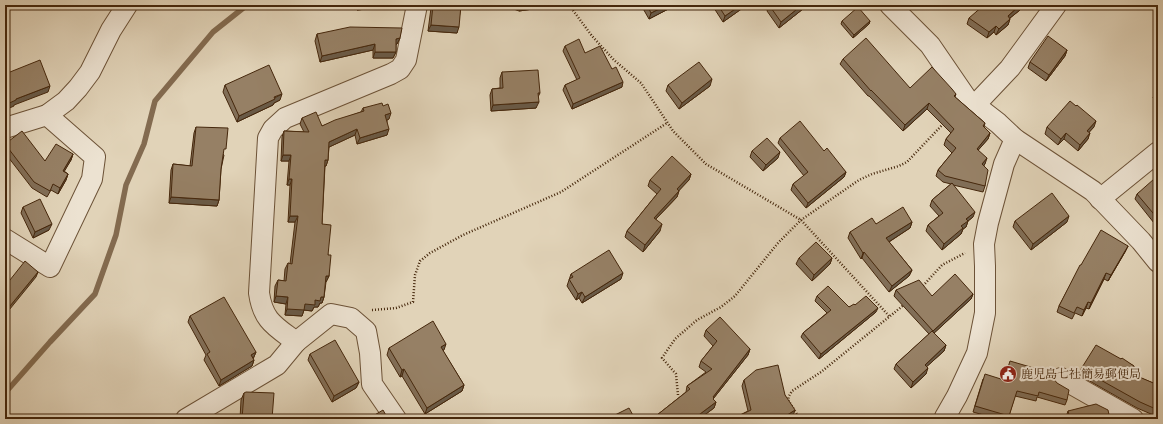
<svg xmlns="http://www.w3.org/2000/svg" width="1163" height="424" font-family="'Libre Bodoni','Noto Serif JP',serif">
	<rect width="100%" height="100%" fill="#e1d3b8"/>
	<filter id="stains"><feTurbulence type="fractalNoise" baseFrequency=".005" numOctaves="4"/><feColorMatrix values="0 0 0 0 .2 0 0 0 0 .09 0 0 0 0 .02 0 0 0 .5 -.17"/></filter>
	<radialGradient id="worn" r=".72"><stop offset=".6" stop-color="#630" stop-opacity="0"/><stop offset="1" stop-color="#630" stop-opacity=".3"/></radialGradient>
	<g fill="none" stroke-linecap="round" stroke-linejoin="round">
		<path stroke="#836b50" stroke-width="5.5" d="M5,393l45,-51 45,-48 21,-59 10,-50 18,-41 11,-43 58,-69 34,-27"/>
		<g stroke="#6c5237" stroke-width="22">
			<g id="minor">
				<path d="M890,5l40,40 37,54 31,24 17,16 78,52 48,50 17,21"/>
				<path d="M975,105l35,-37 46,-63"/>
				<path d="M5,128l42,-13 19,-14 12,-13 12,-16 21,-42 16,-25"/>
				<path d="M1100,199l58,-47"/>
				<path d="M5,239l45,28 42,-88 3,-22 -48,-42"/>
				<path d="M1061,378l72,41"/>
				<path d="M186,419l91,-54 19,-23"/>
				<path d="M396,419l-24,-35 -2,-31 -4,-22 -15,-13 -20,-4 -35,28c-21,-16 -33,-21 -37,-49l9,-155 5,-9 12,-11 106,-44 9,-5 6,-9 11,-55"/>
				<path d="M946,419l-1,-2 12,-21 20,-43 8,-40v-47l-1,-22 4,-21 16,-59 11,-25"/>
			</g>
		</g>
		<g stroke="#45270c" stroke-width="2.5" stroke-dasharray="1 2" stroke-linecap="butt">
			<path d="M570,5l2,4 20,27 22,24 27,23 32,48 33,33 95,56 89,97"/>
			<path d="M921,288l21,-23 23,-12"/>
			<path d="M372,310l24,-2 17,-6 2,-27 5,-14 10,-8 33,-18 98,-43 106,-69"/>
			<path d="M678,395l-2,-21 -14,-16 13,-19 22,-19 24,-13 14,-11 43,-53 23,-23 58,-40 13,-6 27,-8 8,-4 37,-39"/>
			<path d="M800,419l-12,-19 1,-4 3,-5 29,-19 84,-68"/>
		</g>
		<use href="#minor" stroke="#ece2d1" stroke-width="20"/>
	</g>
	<g fill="#816e57" stroke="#45270c">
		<path d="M356,5h40l-1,1 -38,4z"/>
		<path d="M432,5h29l-4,28 -29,-2 3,-23z"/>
		<path d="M503,5h45l-1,2 -28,4z"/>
		<path d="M641,5h35l-27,14z"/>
		<path d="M712,5h35l-24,17z"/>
		<path d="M769,5h39l-29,23 -12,-17z"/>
		<path d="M996,5h26l-2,5 -10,8 -2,7 -12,10 -2,-3 -7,6 -20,-14 2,-6 22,-9z"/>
		<path d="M842,21h28l-1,3 -16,14 -12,-14z"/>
		<path d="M317,34l83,4 -3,6h-1v8l-3,6h-20v-8l-53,12 -5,-21z"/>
		<path d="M565,46l20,7 27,16 10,18 -50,22 -9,-19 2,-5 12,-5 -14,-29z"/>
		<path d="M1067,50l-2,6 -19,25 -18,-13 2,-6z"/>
		<path d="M843,59l67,29 46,6 -1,3 30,26 -1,4 6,6 -2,6 -10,11 7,14 -1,1 1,21 -2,6 -30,-7 20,32 -5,4 -2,6 -3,2 -2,5 -19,16 -16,-19 2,-6 11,-9 -9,-10 2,-6 19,-16 -8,-2 -7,-6 2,-6 14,-17 -8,-8 2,-6 5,-6 -24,-24 -24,22 -34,-35h-1l-28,-32z"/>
		<path d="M502,72l38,21 -2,4 -2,11 -45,3 -1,-16 2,-6 8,-1v-10z"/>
		<path d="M225,85l55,15 -6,3 -1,2 -36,17 -14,-30z"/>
		<path d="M668,85l42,1 -31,23 -13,-18z"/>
		<path d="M1158,90v13l-5,-5 2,-6z"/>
		<path d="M383,106l6,13 -2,1v15l-30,9 -2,-9 -26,12 -1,13 -2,6h-1l-3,58 6,31 1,21 -3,6 -2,15 -2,6h-2l-2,4h-4l-2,4 -8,-1 -2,6 -17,-1 1,-11 -12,-2 1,-16 3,-6 6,1 1,-12 3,-6 2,1 5,-42h-7l2,-37h-3l2,-24h-8l1,-24 2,-6 20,1 -4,-8 2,-6 20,8 39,-14 2,-4z"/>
		<path d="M196,127l28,28 -3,14 -2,31 -2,6 -48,-3 2,-33 2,-6 17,2 4,-33z"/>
		<path d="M1047,127h47l-5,5 -1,7 -10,12 -14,-12 -6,6 -13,-11z"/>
		<path d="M780,138l44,13 22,21 -2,5 -38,31 -15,-18 2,-6 11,-8 -26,-33z"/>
		<path d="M5,144l40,17 28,-7 -2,6 -7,11 4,3 -2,6 -8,14 -7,-4 -4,7 -15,-9 -27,-35z"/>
		<path d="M752,151l26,7 -15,13 -13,-14z"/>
		<path d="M691,174l-2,6 -10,10 -2,7 -21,22 4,12 -17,21 -18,-15 2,-6 30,-37 -9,-8 2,-6z"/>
		<path d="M1158,179v49l-23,-29 2,-5z"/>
		<path d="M23,207l26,23 -16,8 -12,-25z"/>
		<path d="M1015,221l52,1 -36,28 -18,-23z"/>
		<path d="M912,222l-2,6 -21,14 23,28 -3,6 -20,16 -27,-34 -1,1 -13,-21 2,-6 26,-8z"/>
		<path d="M1128,246l-3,6 -17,29 -4,-2 -15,30 -3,-1 -4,8 -7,-3 -3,6 -15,-7 2,-6 22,-41z"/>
		<path d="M799,258h33l-2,6 -18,17 -16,-17z"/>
		<path d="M571,274l50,5 -39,24 -3,-5 -3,2 -9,-14z"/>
		<path d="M896,290l36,6 41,-2 -2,5 -37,34 12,12 -2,6 -18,16v7l-15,14 -17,-19 2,-5 33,-30 -35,-38z"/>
		<path d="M817,296l32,11 6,-2 21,7 -57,47 -18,-22 2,-4 24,-20 -12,-12z"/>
		<path d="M190,316l66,36 -3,7 1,1 -2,6 -33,20 -15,-26 2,-5 -18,-33z"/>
		<path d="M706,330l44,19 -2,6 -35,44 3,3 -2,6 -15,11h-47l34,-27 1,-6 19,-14 -7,-5 2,-6 12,-15 -9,-10z"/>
		<path d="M389,348l55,2 -1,1 21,34 -2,6 -37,23 -23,-38 -2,1 -13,-22z"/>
		<path d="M310,354l49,28 -3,6 -24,14 -24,-42z"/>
		<path d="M1121,359l13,7 -3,8 27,11v32l-21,-9 -58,-33 2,-6z"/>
		<path d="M1043,375l24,25 -2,5 -28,-8 -1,4 -21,-5 -7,23h-10l-25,-7 10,-33 21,1z"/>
		<path d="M744,380l41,15 8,21 -6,3h-55l16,-8 -6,-25z"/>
		<path d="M244,393l28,26h-32l1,-19z"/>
		<path d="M1068,411l42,8h-43l-1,-2z"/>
	</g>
	<g fill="#695a47" stroke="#45270c">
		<path d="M359,5h37l-1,1 -38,4z"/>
		<path d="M527,5h21l-1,2 -28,4 2,-5z"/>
		<path d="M667,5h9l-27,14 2,-6z"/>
		<path d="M741,5h6l-24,17 2,-6z"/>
		<path d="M802,5h6l-29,23 2,-6z"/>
		<path d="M1020,5h2l-2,5 -15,12 3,-6z"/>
		<path d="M1010,19l-2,6 -12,10 3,-6z"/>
		<path d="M870,21l-1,3 -16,14 1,-3z"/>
		<path d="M431,25l28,2 -2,6 -29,-2z"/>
		<path d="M996,26l-2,6 -7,6 2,-6z"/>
		<path d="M400,38l-3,6 -3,1 2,-6z"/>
		<path d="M375,44l-2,6 -53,12 2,-6z"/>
		<path d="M1067,50l-2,6 -19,25 3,-6z"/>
		<path d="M375,52h21l-3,6h-20z"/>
		<path d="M712,79l-2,7 -31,23 3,-6z"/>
		<path d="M623,82l-1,5 -50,22 1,-5z"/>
		<path d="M50,86l-2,6 -34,13v1l-9,4v-5l11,-6z"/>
		<path d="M282,94l-2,6 -6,3 -1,2 -36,17 2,-6z"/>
		<path d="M539,102l-3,6 -45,3 2,-6z"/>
		<path d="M929,103l-2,6 -24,22 2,-6z"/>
		<path d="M391,113l-2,6 -6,3 2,-7z"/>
		<path d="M1096,121l-2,6 -9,10 2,-6z"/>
		<path d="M357,129l-2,6 -28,13 2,-6z"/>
		<path d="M389,129l-2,6 -30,9 3,-6z"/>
		<path d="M990,133l-2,6 -14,16 3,-6z"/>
		<path d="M1066,133l-2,6 -6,6 3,-6z"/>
		<path d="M1090,133l-2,6 -10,12 2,-6z"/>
		<path d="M780,152l-2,6 -15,13 3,-6z"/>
		<path d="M73,154l-2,6 -10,17 2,-6z"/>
		<path d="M283,155h8l-2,6h-8z"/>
		<path d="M987,158l-2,6 -5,6 2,-6z"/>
		<path d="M325,160h3l-2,6h-3z"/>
		<path d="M846,172l-2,5 -38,31 2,-5z"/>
		<path d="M68,174l-2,6 -8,14 2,-6z"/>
		<path d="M691,174l-2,6 -14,15 2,-6z"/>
		<path d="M289,179h3l-2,6h-3z"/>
		<path d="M679,191l-2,6 -26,27 3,-6z"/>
		<path d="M171,197l48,3 -2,6 -48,-3z"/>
		<path d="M975,212l-2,5 -5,4 -2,6 -3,2 -2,5 -19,16 2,-6 17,-18 5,-7z"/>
		<path d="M290,216h8l-3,6h-7z"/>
		<path d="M1069,216l-2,6 -36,28 2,-6z"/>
		<path d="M912,222l-2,6 -26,17 2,-7z"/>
		<path d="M52,224l-3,6 -16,8 2,-6z"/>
		<path d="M662,224l-2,7 -17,21 2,-7z"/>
		<path d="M1128,246l-3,6 -17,29 3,-6z"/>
		<path d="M864,252l-2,6 -1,1 2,-6z"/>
		<path d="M832,258l-2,6 -18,17 2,-6z"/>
		<path d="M912,270l-3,6 -20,16 3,-6z"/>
		<path d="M38,272l-2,5 -31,38v-3z"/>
		<path d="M623,273l-2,6 -39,24 3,-6z"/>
		<path d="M1106,273l-2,6 -15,30 2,-6z"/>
		<path d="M326,276h3l-3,6h-2z"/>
		<path d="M582,292l-3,6 -3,2 2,-6z"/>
		<path d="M973,294l-2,5 -40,37 2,-5z"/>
		<path d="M276,296l12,1 -2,7 -12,-2z"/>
		<path d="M321,297h3l-2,6h-2l-2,4h-4l-2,4 -8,-1 -2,6 -17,-1 2,-6 18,-5 10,-4z"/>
		<path d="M1088,302l-2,6 -4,8 2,-6z"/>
		<path d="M878,308l-2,4 -57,47 2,-5z"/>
		<path d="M446,344l-2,6 -6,3 3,-6z"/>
		<path d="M946,345l-2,6 -21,19 2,-5z"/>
		<path d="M750,349l-2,6 -35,44v-2z"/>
		<path d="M256,352l-3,7 -2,-4z"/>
		<path d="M254,360l-2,6 -33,20 2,-6z"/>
		<path d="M1134,366l-2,6 -4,7 2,-6z"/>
		<path d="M928,368l-2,6 -15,14 2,-6z"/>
		<path d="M404,369l-2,7 -2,1 2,-7z"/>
		<path d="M359,382l-3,6 -24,14 2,-6z"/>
		<path d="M464,385l-2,6 -37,23 2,-6z"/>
		<path d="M716,402l-2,6 -15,11h-4l1,-2z"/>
		<path d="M795,410l-2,6 -6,3h-6z"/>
	</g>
	<g fill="#968065" stroke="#45270c">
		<path d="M433,5h28l-2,22 -28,-2z"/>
		<path d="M647,5h20l-16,8z"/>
		<path d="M718,5h23l-16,11z"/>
		<path d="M769,5h33l-21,17z"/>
		<path d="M984,5h4l3,4 5,-4h24l-12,11 2,3 -11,10 -3,-3 -7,6 -20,-14z"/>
		<path d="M858,7l12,14 -16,14 -12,-14z"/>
		<path d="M350,27l52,1 -2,10 -4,1v13h-21v-8l-53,12 -5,-22z"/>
		<path d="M1048,36l19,14 -18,25 -19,-13z"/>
		<path d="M866,38l44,50 22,-21 20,22 4,5 -2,2 31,27 -2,3 7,7 -13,16 10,9 -5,6 6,6 -3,16 -40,-10 -7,-6 18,-22 -10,-9 8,-10 -25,-26 -24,22 -34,-35v1l-28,-32z"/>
		<path d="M579,39l6,14 15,-7 12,23 4,-2 7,15 -50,22 -8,-19 15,-7 -15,-32z"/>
		<path d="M40,60l10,26 -34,13v1l-11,5v-31z"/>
		<path d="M699,62l13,17 -30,24 -14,-18z"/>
		<path d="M269,65l13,29 -8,3 1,2 -36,17 -14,-31z"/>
		<path d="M538,70l2,23h-2l1,9 -46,3 -1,-16 11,-1 -1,-16z"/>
		<path d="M1158,90v5l-3,-3z"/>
		<path d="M1070,101l6,5 1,-1 19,16 -9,10 3,2 -10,12 -14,-12 -5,6 -14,-12z"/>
		<path d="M382,103l1,3 5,-2 3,9 -6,2 4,14 -29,9 -3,-9 -28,13 -1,18h-3l-3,64 9,1 -3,30h3l-2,21h-3l-2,21h-3l-1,4 -5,-1v5l-10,-1 -1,6 -17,-1 1,-12 -12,-1 2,-16 8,1 2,-18 4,1 6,-48h-8l2,-37h-3l2,-24h-8l1,-24 25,1 -7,-14 14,-6 6,14 13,-6 29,-9 -1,-3z"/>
		<path d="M800,121l24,30 3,-3 19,24 -38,31 -15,-19 15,-12 -28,-34z"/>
		<path d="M196,127l32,1 -2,21h-2l-3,20 -2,31 -48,-3 2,-33 19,2z"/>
		<path d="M22,131l23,30 11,-17 17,10 -10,17 5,3 -8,14 -7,-4 -3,7 -16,-9 -29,-38z"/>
		<path d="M767,138l13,14 -14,13 -14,-14z"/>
		<path d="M672,156l19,18 -14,15 2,2 -25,27 8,6 -17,21 -18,-14 34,-42 -11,-9z"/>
		<path d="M5,173h1l-1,15z"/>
		<path d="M1154,179l2,2 2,-2v40l-21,-25z"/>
		<path d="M952,183l23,29 -9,7 2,2 -7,5 2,2 -19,16 -16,-19 15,-12 -11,-13z"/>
		<path d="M1052,193l17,23 -36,28 -18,-23z"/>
		<path d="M40,199l12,25 -17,8 -12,-25z"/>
		<path d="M903,207l9,15 -26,16 26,32 -20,16 -28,-34 -1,1 -13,-21 22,-14 4,6z"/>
		<path d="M1101,230l27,16 -17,29 -5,-2 -15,30 -3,-1 -4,8 -7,-3 -3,6 -15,-7 21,-41h1z"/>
		<path d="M816,242l16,16 -18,17 -15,-17z"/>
		<path d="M609,250l14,23 -38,24 -3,-5 -4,2 -9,-15 4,-2 -2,-3z"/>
		<path d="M25,261l13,11 -33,40v-28l1,1z"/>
		<path d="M955,274l18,20 -40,37 -37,-41 23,-10 13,16z"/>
		<path d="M828,286l21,21 5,-3 1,1 11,-9 12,12 -57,46 -18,-21 28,-23 -14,-14z"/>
		<path d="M224,297l32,55 -5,3 3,5 -33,20 -14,-26 3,-2 -20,-36z"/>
		<path d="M720,317l30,32 -37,48 1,1 -1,1 3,3 -20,15 1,2h-45l38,-30 -3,-3 25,-17 -11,-8 16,-20 -11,-11z"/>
		<path d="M433,321l13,23 -5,3 23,38 -37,23 -23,-39 -2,1 -13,-22z"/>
		<path d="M932,331l14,14 -21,20 3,3 -15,14 -17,-18z"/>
		<path d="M335,340l24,42 -25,14 -24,-42z"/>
		<path d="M1096,345l25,14 1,-1 12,8 -4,7 28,12v25l-18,-8 -59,-33z"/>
		<path d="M1010,361l34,10 -1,4 10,3 4,5 12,7 -2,10 -28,-8 -1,4 -21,-5 -8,25 -34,-10 10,-32 19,6z"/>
		<path d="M778,365l7,30 10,15 -14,9h-49l19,-9 -7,-30 12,-10z"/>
		<path d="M246,392l28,1 -2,26h-30l2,-26z"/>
		<path d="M1096,404l12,6 2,9h-40l-2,-8z"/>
		<path d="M629,408l6,11h-25l-1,-1z"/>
		<path d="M383,410l5,9h-20z"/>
	</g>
	<defs>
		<g id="civic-disc" transform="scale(0.9)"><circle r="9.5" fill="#8f2418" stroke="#ece2d1"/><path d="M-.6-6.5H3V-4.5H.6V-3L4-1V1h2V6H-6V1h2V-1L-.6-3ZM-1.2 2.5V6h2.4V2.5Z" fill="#fff"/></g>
	</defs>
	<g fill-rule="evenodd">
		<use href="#civic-disc" x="1008" y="374"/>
	</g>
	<g text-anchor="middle" stroke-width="4" stroke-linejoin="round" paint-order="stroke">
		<g font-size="12" fill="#45270c" stroke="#ece2d1" text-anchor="start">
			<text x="1021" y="378">鹿児島七社簡易郵便局</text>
		</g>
	</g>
	<rect width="1163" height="424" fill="none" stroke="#e1d3b8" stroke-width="20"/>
	<rect x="6" y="6" width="1151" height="412" fill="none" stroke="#45270c" stroke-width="2"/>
	<rect x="10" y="10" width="1143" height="404" fill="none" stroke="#45270c"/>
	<rect width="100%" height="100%" filter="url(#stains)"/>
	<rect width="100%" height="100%" fill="url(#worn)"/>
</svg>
